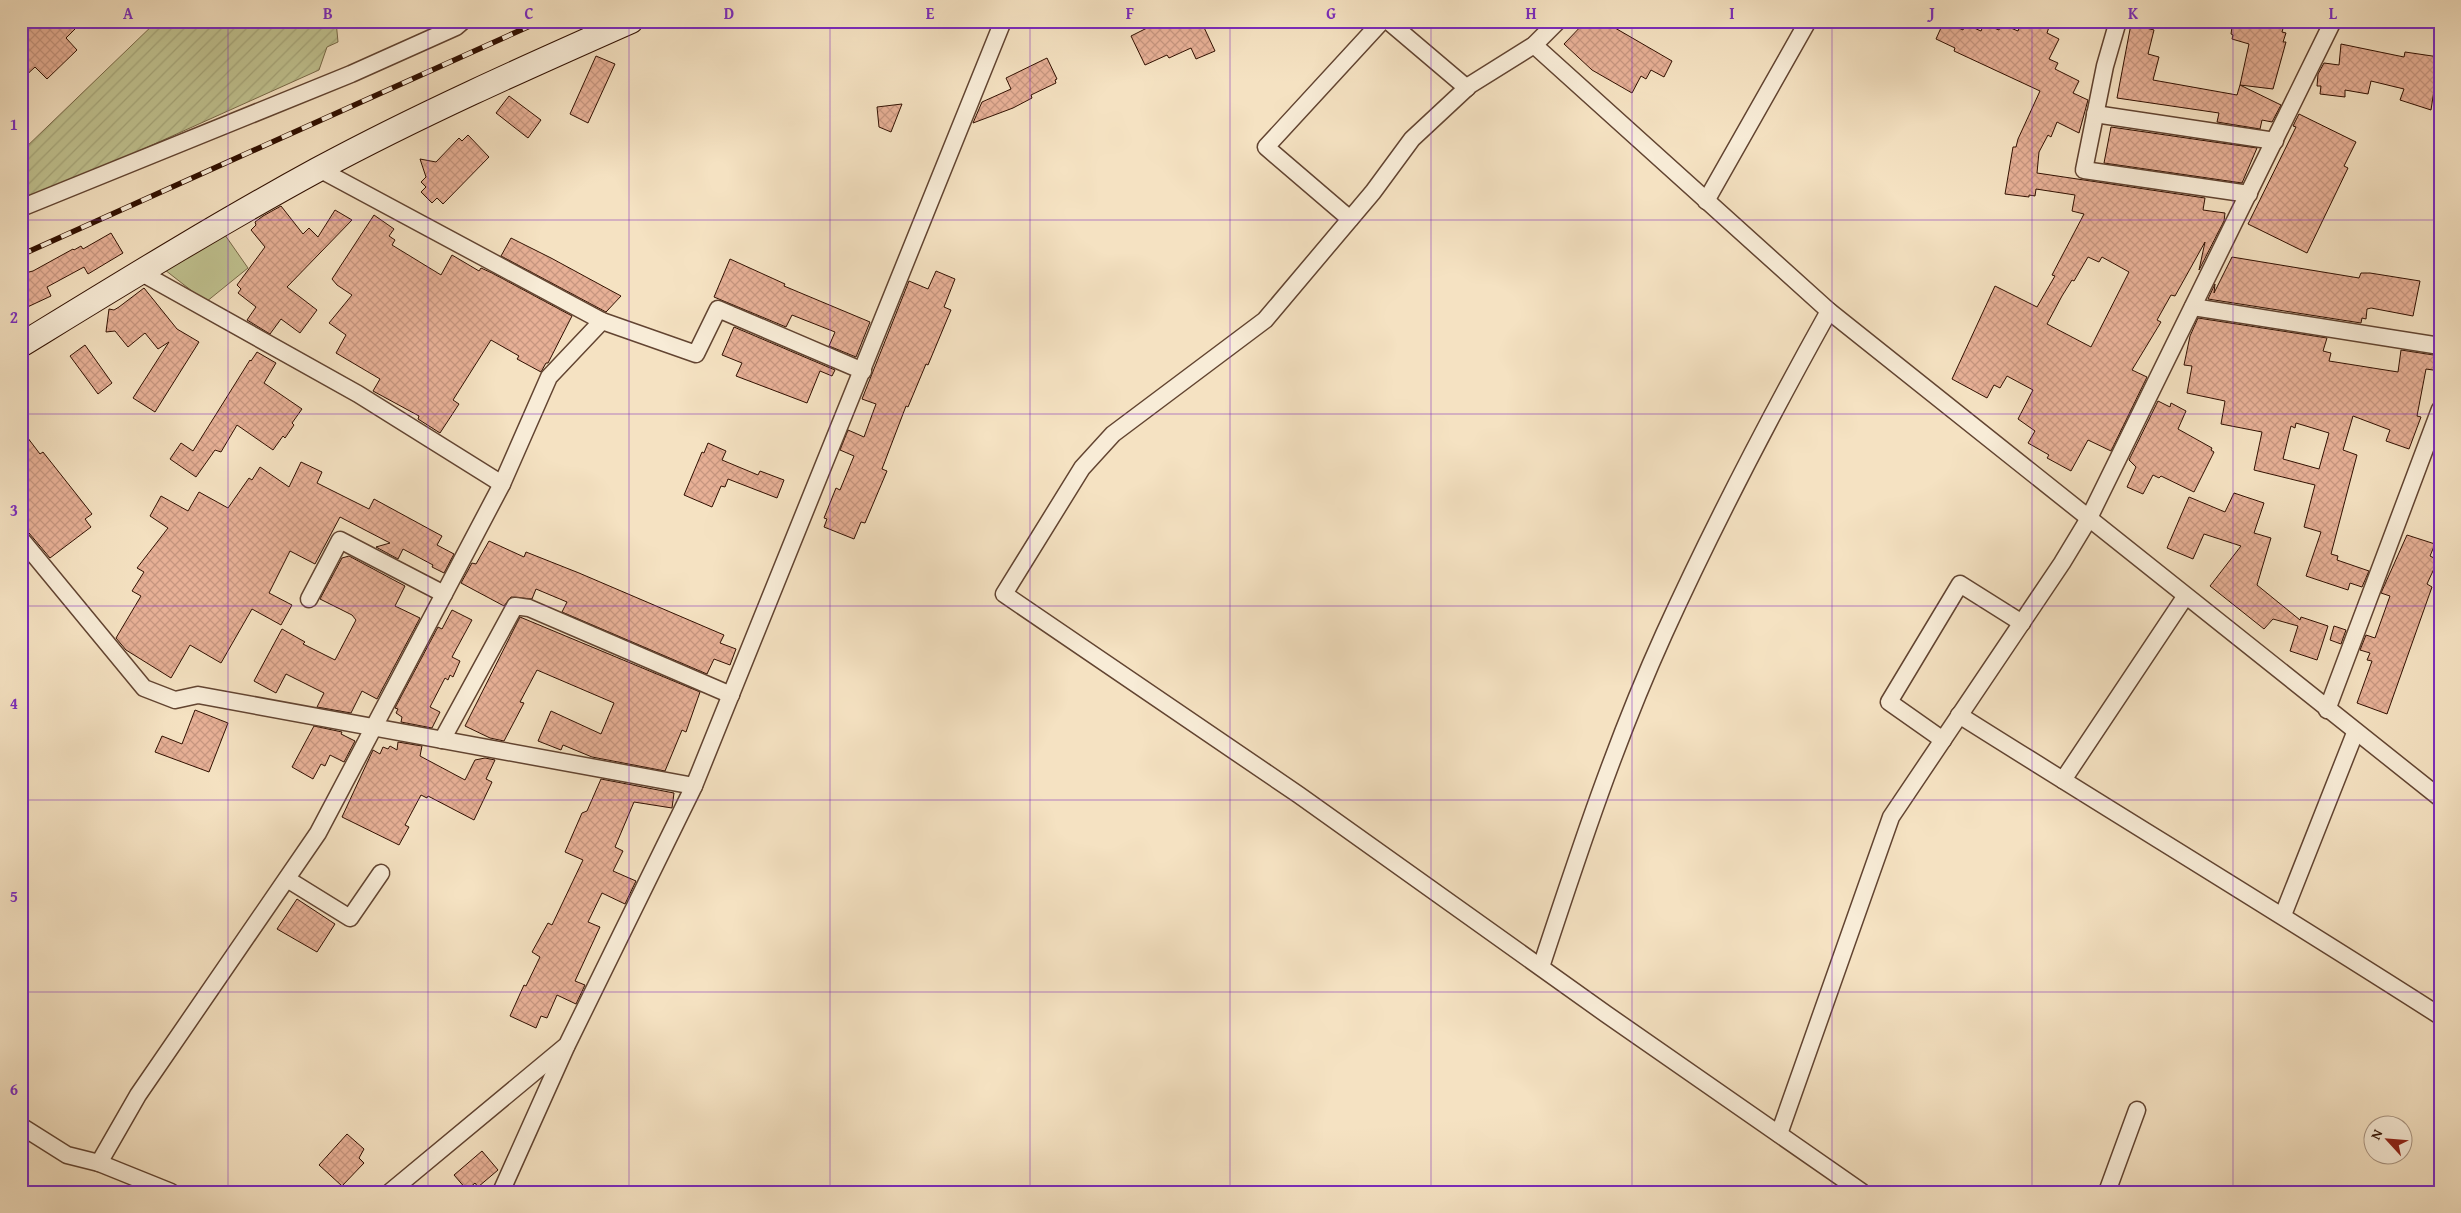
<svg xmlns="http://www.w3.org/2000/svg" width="2461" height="1213" font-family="'Gentium Book Plus',serif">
	<defs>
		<pattern id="garden-furrows" width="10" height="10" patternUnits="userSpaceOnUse" patternTransform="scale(1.25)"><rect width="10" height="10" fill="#c0c290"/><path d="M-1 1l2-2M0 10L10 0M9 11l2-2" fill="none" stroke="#a5a67a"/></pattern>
		<pattern id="building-cross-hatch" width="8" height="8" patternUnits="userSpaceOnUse" patternTransform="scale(1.25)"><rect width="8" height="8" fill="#e7b096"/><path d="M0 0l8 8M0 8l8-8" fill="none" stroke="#c79680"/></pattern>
	</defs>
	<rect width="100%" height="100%" fill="#f5e2c2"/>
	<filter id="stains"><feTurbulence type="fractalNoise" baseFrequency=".004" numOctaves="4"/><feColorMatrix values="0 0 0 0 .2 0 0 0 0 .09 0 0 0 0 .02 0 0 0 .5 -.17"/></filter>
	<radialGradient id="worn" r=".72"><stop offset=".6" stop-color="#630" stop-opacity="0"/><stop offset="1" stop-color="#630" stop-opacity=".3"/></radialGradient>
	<path fill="#c0c290" stroke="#786948" d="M225,235l23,33 -42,34 -41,-32z"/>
	<path fill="url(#garden-furrows)" stroke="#786948" d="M157,21h179l2,21 -11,5 -8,23 -298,134v-52z"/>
	<g fill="url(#building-cross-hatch)" stroke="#311001" fill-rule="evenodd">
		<path d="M21,21h62l-17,17 11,12 -30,29 -12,-12 -14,13z"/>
		<path d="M1152,21h49l14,30 -19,8 -5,-11 -22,10 -2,-3 -22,10 -14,-29 22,-11z"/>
		<path d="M1586,21h17l69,40 -8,16 -13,-7 -5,9 -5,-3 -9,17 -40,-23 -28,-26z"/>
		<path d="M1944,21l19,9 2,-6 16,7 3,-7 15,6 2,-6 17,7 4,-10h29l-4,12 12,6 -10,20 9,4 -3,6 24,12 -6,12 15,7 -9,33 -22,-11 -6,15 -3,-2 -9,17 -2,21 168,25 -2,12 22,3 -1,8 -25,49 6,-28 -30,54 -4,-1 -14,25 4,2 -29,48 15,7 -36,74 -23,-11 -17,31 -24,-13 2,-3 -21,-12 7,-12 -17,-12 15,-29 -26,-14 -7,12 -6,-3 -7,13 -35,-19 43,-93 42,21 18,-31 -3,-1 32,-61 -12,-3 3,-16 -39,-6 -1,7 -6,-1v2l-24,-3 8,-47h3l2,-8 22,-48 -86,-40 1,-3 -19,-9zM2088,257l11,5 3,-5 27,15 -38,75 -44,-23 15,-28 10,-16 2,1z"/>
		<path d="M2233,21h33l18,4 -2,7 4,1 -3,9h3l-13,47 -33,-4 9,-41 -17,-5 1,-4 -2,-1z"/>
		<path d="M2131,24l23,6 -6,24 11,3 -6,23 84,15 3,-10 41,20 -9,17 -10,-2 -2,9 -43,-7 2,-9 -102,-15z"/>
		<path d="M2341,44l63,13 1,-5 34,5 -8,53 -31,-10 4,-11 -33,-8 -3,13 -23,-4v7l-25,-3 1,-8h-4l1,-12 6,-11 15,2z"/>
		<path d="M596,56l19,8 -27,59 -18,-9z"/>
		<path d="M1047,58l10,21 -2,1 1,3 -25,12 1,3 -19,10 -40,15 9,-21 29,-13 -5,-11z"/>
		<path d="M509,96l32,24 -13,18 -32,-25z"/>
		<path d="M902,104l-11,28 -12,-5 -2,-20z"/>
		<path d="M2299,114l57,28 -12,24 4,2 -41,85 -59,-29 48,-97 -3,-1z"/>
		<path d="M2111,127l103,15 43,6 -15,35 -138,-20z"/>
		<path d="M468,135l21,22 -46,47 -6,-6 -5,5 -11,-11 5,-5 -5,-5 5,-5 -6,-18 16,3 23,-24 3,3z"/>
		<path d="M281,206l22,28 6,-6 9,9 17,-27 17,10 -65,67 30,23 -17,23 -19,-14 -11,15 -23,-14 9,-13 -18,-14 3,-4 -4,-4 28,-38 -14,-17 5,-5 -1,-3 8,-6z"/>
		<path d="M374,215l20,14 -5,7 6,4 -3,5 49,30 11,-20 27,16 2,-3 11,5 80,43 -24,47h-2l-5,9 -24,-13 2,-3 -28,-16 -38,60 6,4 -19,29 -22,-14 1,-3 -46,-25 7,-12 -44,-26 10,-18 -17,-12 23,-28 -15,-10 -5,-6z"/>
		<path d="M111,233l12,20 -35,21 -4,-7 -37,20 4,9 -30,14v-36l12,-3 40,-22 1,1 7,-4 2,3z"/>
		<path d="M511,238l40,20 70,38 -15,16 -105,-56z"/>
		<path d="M2232,257l127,21 2,-5h9l50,8 -7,35 -42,-8 -4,1 -1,10 -4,-1 -1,5 -153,-24 7,-15 -1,9z"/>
		<path d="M730,259l55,25 -1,2 86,36 -14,35 -27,-11 6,-14 -43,-17 -6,12 -72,-30z"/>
		<path d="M936,271l19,8 -11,28 7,3 -23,55 -2,-1 -18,43 -2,-1 -24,63 5,2 -22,52 -4,-1 -7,17 -30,-12 3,-8 -3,-1 12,-30 4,2 14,-34 -14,-6 8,-20 16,7 12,-33 -14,-5 47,-118 19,8z"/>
		<path d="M144,288l33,41 22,13 -44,70 -22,-14 36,-56 -11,7 -13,-16 -17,14 -13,-16 -9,1 3,-23 5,1 5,-3z"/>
		<path d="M2198,318l129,20 -4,13 8,2 -2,8 69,11 3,-22 39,6v15l-14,-2 -9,47 4,1 -12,32 -23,-8 4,-11 -37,-14 -10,34 14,5 -26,99 7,2 -1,4 32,11 -7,16 -12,-4 -2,7 -42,-14 15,-44 -17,-5 11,-42 -61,-15 8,-38 -41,-8 4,-23 -38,-8 5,-27 -8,-1 6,-29zM2296,423l33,10 -10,36 -36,-10 8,-33 4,2z"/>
		<path d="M734,327l101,43 -3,6 -12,-5 -13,32 -71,-27 6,-13 -20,-8z"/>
		<path d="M85,345l27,38 -14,11 -28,-38z"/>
		<path d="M257,352l19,11 -12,20 38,26 -10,14 2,2 -9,13 -2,-2 -10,14 -36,-25 -16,27 -6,-2 -19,27 -26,-18 11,-16 12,8 57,-91 1,1z"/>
		<path d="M2158,401l12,6 1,-4 15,8 -8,18 34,19 -1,2 3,2 -20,40 -33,-16 -2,2 -6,-3 -10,19 -16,-7 9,-20 -7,-7z"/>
		<path d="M21,429l19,25 3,-2 49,62 -7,5 6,8 -41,31 -21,-25 -8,-4z"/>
		<path d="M708,443l18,8 -4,9 36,15 2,-4 24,9 -7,18 -49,-19 -3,8 -4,-1 -9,21 -28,-12 18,-43 2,1z"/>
		<path d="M301,462l21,10 -5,11 52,26 5,-10 68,37 -5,9 17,9 -10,19 -12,-6 1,-2 -30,-16 -5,10 -22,-12 14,-4 -50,-26 -25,47 -25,-13 -21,42 23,12 -11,20 -29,-16 -31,54 -31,-18 -19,33 -45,-28 -10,-12 25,-42 -9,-5 12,-19 -7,-4 31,-40 -18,-12 11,-20 27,15 11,-19 29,16 21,-30 3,2 8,-13 29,20z"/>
		<path d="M2234,493l30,10 -10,30 17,5 -14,47 43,35 1,-3 27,9 -11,34 -27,-9 8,-25 -25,-7 -9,10 -54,-43 31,-40 -37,-12 -11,25 -26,-11 22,-51 36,15z"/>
		<path d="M2407,535l28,9 -5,12 8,4 -11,24 5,3 -45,127 -30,-11 15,-42 -5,-1 3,-7 -10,-3 6,-15 9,3 15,-42 -9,-3z"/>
		<path d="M489,541l35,16 2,-5 53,21 145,62 -4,8 16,6 -6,16 -16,-6 -7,15 -145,-62 5,-10 -31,-13 -4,10 -21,-2 -7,9 -43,-23 11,-20 4,1z"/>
		<path d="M349,556l56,30 -10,20 25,12 -43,81 -15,-8 -11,22 -34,-6 7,-14 -38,-19 -10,19 -22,-12 28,-52 23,13 -2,2 32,16 21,-40 -4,-5 -32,-16 22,-41z"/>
		<path d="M452,610l20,10 -20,37 8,4 -7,16 -3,-2 -2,5 -3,-2 -15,29 10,5 -8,16 -31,-6 1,-5 -6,-4 2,-4 -3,-1 43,-81 4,2z"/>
		<path d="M520,617l180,75 -14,40 -4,-2 -17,41 -73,-14 -29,-12 -2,5 -23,-9 13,-30 50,23 13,-31 -77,-33 -17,32 4,1 -20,38 -14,-3 -25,-12z"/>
		<path d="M2334,626l12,4 -5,14 -11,-4z"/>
		<path d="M195,710l33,13 -19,49 -54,-20 7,-16 20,8z"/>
		<path d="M314,726l28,6 -1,2 14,7 -11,21 -14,-7 -5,11 -4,-2 -8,15 -21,-12z"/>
		<path d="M398,742l24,4 -2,10 45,24 10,-20 10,-2 10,2 -9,19 6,3 -18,38 -46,-24 -1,2 -6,-3 -16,30 4,2 -10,18 -57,-28 31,-67 7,4 3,-7 5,2 2,-3 7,4z"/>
		<path d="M601,779l73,14 -2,15 -38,-6 -19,45 8,4 -10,20 23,10 -11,23 -23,-11 -14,29 12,5 -25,54 10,4 -9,19 -19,-9 -10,23 -6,-2 -5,12 -26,-12 14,-31 2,1 14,-29 -8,-5 16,-29 4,2 31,-65 -18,-8 17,-39 5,-2z"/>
		<path d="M297,899l38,25 -18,28 -40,-23z"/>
		<path d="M347,1134l17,15 -5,9 5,5 -22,23 -23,-21z"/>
		<path d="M482,1151l16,19 -20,17 -3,-4 -8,7 -13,-15z"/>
	</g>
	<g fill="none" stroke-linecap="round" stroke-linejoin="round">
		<g stroke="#624431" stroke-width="19">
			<g id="street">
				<path d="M1388,21l79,67"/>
				<path d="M1558,21l-24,24 -64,40 -58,54 -39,53 -108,128 -152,114 -31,34 -78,126 295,201 307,219 256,178"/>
				<path d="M2118,21l-13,45 -21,104 165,24"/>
				<path d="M1534,45l295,266 611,487"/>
				<path d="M2095,114l180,27"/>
				<path d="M319,169l283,152 94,33 22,-45 145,62"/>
				<path d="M1706,201l102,-180"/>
				<path d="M21,208l330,-134 105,-47 7,-6"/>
				<path d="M1350,219l-84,-72 116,-126"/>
				<path d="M140,272l218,122 144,90"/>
				<path d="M2193,307l247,39"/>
				<path d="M21,539l123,149 31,12 23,-5 496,91"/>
				<path d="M309,599l31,-59 104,54"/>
				<path d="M2327,710l113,-301"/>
				<path d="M1959,715c160,101 322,199 481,301"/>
				<path d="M442,740l73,-134 14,2 202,87"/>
				<path d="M1943,740l-54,-38 71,-118 62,39"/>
				<path d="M2063,780l122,-183"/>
				<path d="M287,879l63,39 31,-45"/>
				<path d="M2283,915l72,-182"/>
				<path d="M1541,967c37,-112 74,-225 123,-333 50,-110 106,-217 165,-323"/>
				<path d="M21,1126l46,29 32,8 72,29"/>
				<path d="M1779,1134l112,-317 171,-254 26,-43 245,-499"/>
				<path d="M99,1163l39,-68 180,-262 184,-349 47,-107 53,-56"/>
				<path d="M390,1192l177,-147 127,-259 309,-765"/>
				<path d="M501,1192l65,-145"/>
				<path d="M2107,1192l30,-82"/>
			</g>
		</g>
		<g stroke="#311001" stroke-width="26">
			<path id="secondary" d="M21,345c98,-60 195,-120 296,-175 102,-55 208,-102 314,-149"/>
		</g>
		<use href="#street" stroke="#f8ecd7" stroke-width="16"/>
		<use href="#secondary" stroke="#f8ecd7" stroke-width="24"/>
		<g stroke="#311001" stroke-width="5.5">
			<path id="rail" d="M21,255l520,-234"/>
		</g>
		<use href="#rail" stroke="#f8ecd7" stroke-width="4" stroke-dasharray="11" stroke-linecap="butt"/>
	</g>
	<path fill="none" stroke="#7b2cbf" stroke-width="1" stroke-opacity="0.55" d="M228,21v1171M428,21v1171M629,21v1171M830,21v1171M1030,21v1171M1230,21v1171M1431,21v1171M1632,21v1171M1832,21v1171M2032,21v1171M2233,21v1171M21,220h2419M21,414h2419M21,606h2419M21,800h2419M21,992h2419"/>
	<rect width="2461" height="1213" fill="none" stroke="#f5e2c2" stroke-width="55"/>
	<g transform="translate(2388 1140) rotate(296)"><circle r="24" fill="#f8ecd7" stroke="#a89481"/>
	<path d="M0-4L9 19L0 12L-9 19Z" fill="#8f2418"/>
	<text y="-8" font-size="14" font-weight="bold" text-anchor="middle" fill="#311001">N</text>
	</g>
	<rect x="28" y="28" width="2406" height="1158" fill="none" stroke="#7b2cbf" stroke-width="2"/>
	<g font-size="16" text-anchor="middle" font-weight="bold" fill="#7b2cbf">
		<text x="128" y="19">A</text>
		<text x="328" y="19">B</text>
		<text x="529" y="19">C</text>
		<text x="729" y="19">D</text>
		<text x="930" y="19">E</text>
		<text x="1130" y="19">F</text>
		<text x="1331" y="19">G</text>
		<text x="1531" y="19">H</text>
		<text x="1732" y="19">I</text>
		<text x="1932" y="19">J</text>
		<text x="2133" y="19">K</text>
		<text x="2333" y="19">L</text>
		<text x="14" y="130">1</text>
		<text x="14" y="323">2</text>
		<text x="14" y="516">3</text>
		<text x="14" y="709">4</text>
		<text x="14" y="902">5</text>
		<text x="14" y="1095">6</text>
	</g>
	<rect width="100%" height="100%" filter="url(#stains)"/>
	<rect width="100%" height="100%" fill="url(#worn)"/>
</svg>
